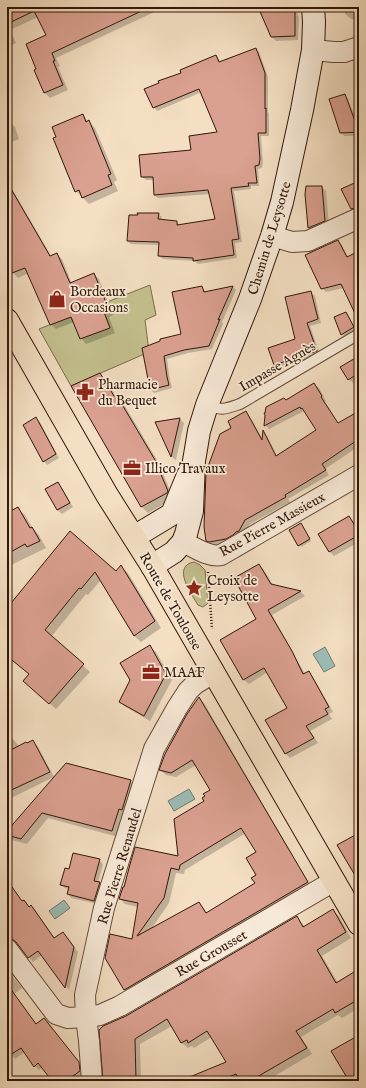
<svg xmlns="http://www.w3.org/2000/svg" width="366" height="1088" font-family="'IM FELL English',serif">
	<rect width="100%" height="100%" fill="#f4dfc3"/>
	<filter id="stains"><feTurbulence type="fractalNoise" baseFrequency=".005" numOctaves="4"/><feColorMatrix values="0 0 0 0 .2 0 0 0 0 .09 0 0 0 0 .02 0 0 0 .5 -.17"/></filter>
	<radialGradient id="worn" r=".72"><stop offset=".6" stop-color="#630" stop-opacity="0"/><stop offset="1" stop-color="#630" stop-opacity=".3"/></radialGradient>
	<g fill="#c3c08e" stroke="#7a6c4b">
		<path d="M150,285l6,30 -11,5 4,32 -78,34 -32,-57z"/>
		<path d="M194,562l6,3 5,5 3,32 -1,2 -4,3 -5,-2c-6,-10 -27,-39 -4,-43z"/>
	</g>
	<g fill="#9cbcb5" stroke="#727a70">
		<path d="M325,647l10,19 -11,6 -11,-18z"/>
		<path d="M189,789l6,10 -21,12 -6,-10z"/>
		<path d="M64,900l6,8 -15,11 -6,-8z"/>
	</g>
	<g fill="#0003" fill-rule="evenodd">
		<path d="M7,7h158l-109,51 4,8 -2,1 10,23 -18,8 -5,-5 -10,-22 2,-1 10,-34 -9,-19 -28,13 6,13 -9,4z"/>
		<path d="M258,7h37l4,10 -1,23 -22,1 -4,-4z"/>
		<path d="M345,7h14v16l-9,-5 -5,-4z"/>
		<path d="M255,49l4,3 9,25v35l1,1v23h-8l2,27 -1,5 -4,1 1,17h-8v3l-17,2 8,51 -7,1 2,15 -39,6 -4,-3 -31,-2 -4,-3 1,-11 -29,-1 -3,-3 30,-27 4,3 -1,3 15,2 4,3 36,-5 -6,-26 -52,4 -4,-3v-15h-8l-4,-3 50,-27 26,-17 -16,-41 -45,19 -3,-4 28,-33 34,-18 3,3 1,4z"/>
		<path d="M345,95l3,4 11,29v8h-15l-3,-4z"/>
		<path d="M82,115l13,13 22,52 -3,2 4,9 -29,13 -13,-13z"/>
		<path d="M10,122l5,5 4,12 -12,5v-21z"/>
		<path d="M7,180l44,76 6,-2 5,5 10,25 22,-10 5,5 14,36 -4,2 6,16 -29,11 -5,-6 -7,-16 -18,7 -5,-5 -22,-51 -11,5 -5,-5 -6,-10z"/>
		<path d="M322,187l4,4 3,34 -16,7 -4,-4 -3,-34z"/>
		<path d="M338,241l4,4 6,12 11,-5v66l-15,-30 -18,4 -4,-4z"/>
		<path d="M202,287l4,5 27,-5 3,3 -14,32 1,2 -11,25 -24,4 -21,6 3,22 2,7 -18,5 -3,-3 -8,-41 39,-14z"/>
		<path d="M311,292l4,4 6,27 -11,3 10,29 -42,13 -4,-4 22,-25z"/>
		<path d="M346,314l10,15 -12,7 -2,-2 -7,-16z"/>
		<path d="M359,357v23l-6,3 -4,-4z"/>
		<path d="M100,374l6,6 10,17 7,6 40,67 -1,1 11,26v2l-25,14 -6,-6 -70,-121z"/>
		<path d="M314,384l5,4 7,13 -1,1 14,22 20,-12v34l-34,23 4,6 -41,24 2,3 -40,22 -7,11 -12,8 -17,3 -2,-1 -5,-5 26,-112 12,-16 5,5 13,23 1,-7 3,3 10,20 40,-25 -13,-20 -35,18 -4,-4 21,-24z"/>
		<path d="M36,419l4,3 19,36 -12,7 -3,-4z"/>
		<path d="M180,419l4,4 -8,37 -4,-3 -15,-35z"/>
		<path d="M58,483l4,5 11,19 -11,7 -5,-4z"/>
		<path d="M7,497l7,14 4,-2 7,6 7,12 7,8 7,13 -39,19z"/>
		<path d="M349,517l4,5 6,9v11l-25,14 -4,-4 -10,-17z"/>
		<path d="M302,526l9,15 -10,6 -11,-16z"/>
		<path d="M70,533l46,40 5,-6 7,6 33,55 -20,14 -7,-6 -33,-56 -13,15 -2,-1 -35,43 39,35 -34,37 -25,-22 -1,-12 -23,-19v-47z"/>
		<path d="M259,565l5,5 9,15 28,7 4,4 -33,19 33,59 3,-2 5,5 20,35 -4,2 3,5 -22,12 8,12 -28,15 -4,-4 -19,-33 21,-13 -20,-36 -19,12 -5,-4 -23,-40 36,-21z"/>
		<path d="M150,647l6,5 16,28 -22,41 -24,-14 -6,-5z"/>
		<path d="M199,698l5,5 108,185 -182,107 -5,-5 -19,-32 27,-17 5,-34 -13,-3 -5,-5 59,-42 26,-56 6,-10 -15,-26 -20,12 -10,-2 -6,-5zM246,833l12,20v22l-2,9 -49,29 -3,-5 -5,-5 -49,28 19,-28 7,-30 8,1 1,-4z"/>
		<path d="M7,732l12,14 8,-2 5,-3 6,6 16,30 -47,23z"/>
		<path d="M67,764l63,17 6,6 -18,50 -70,-19 -21,26 -16,-4 -4,-5v-2z"/>
		<path d="M99,860l4,4 -5,19 5,4 -5,17 -27,-6 -3,-4 1,-5 -4,-1 -4,-3 9,-15z"/>
		<path d="M7,880l16,22 6,6 2,-1 5,4 19,28 12,-1 11,14 -9,38 -27,-35 -9,7 -16,-19 -6,-2 -4,2z"/>
		<path d="M333,911l6,5 12,22 -29,18 16,27 21,-12v37l-17,10 -4,-3 -37,22 11,17 -46,27h-25v-1l-3,1h-58l47,-19 -15,-25 -18,11 -2,-2 -4,2 -6,-5 -10,-17 -32,18 1,37h-37l22,-64 171,-100 8,10z"/>
		<path d="M7,968l15,20 -8,6 23,31 11,-2 35,45 1,13h-31l-10,-14 -4,3 -4,-4 -10,-14 -10,7 -4,-5 -4,-1z"/>
	</g>
	<g fill="#daa090" stroke="#321708" fill-rule="evenodd">
		<path d="M7,7h143l-98,46 3,8h-2l10,24 -19,8 -10,-23 2,-1 -10,-25 20,-9 -12,-24 -27,13z"/>
		<path d="M258,7h37v29l-24,1z"/>
		<path d="M256,48l9,25v36l1,-1v25h-8l2,26 -1,6 -4,1 2,17h-9l1,3 -18,2 8,51 -7,1 2,15 -41,6v-3l-35,-2 1,-14 -32,-1 2,-26h9l-1,-2h22l-1,6 19,2v4l38,-6 -7,-29 -54,5 -1,-18h-12l-2,-22 52,-5 -2,-14 28,-4 -18,-43 -46,19 -9,-19 15,-6 -1,-2 23,-8 -1,-3 36,-15 3,7z"/>
		<path d="M345,94l14,38 -19,1 -11,-34z"/>
		<path d="M83,114l3,8 3,-2 22,54 -3,1 4,10 -30,13 -3,-8 -4,2 -22,-54 3,-1 -4,-10z"/>
		<path d="M359,181v26l-8,2 -10,-20z"/>
		<path d="M7,182l43,74 7,-3 13,30 24,-10 15,37 -5,2 6,16 -30,11 -9,-22 -21,8 -25,-57 -13,5 -5,-8z"/>
		<path d="M306,186h16l3,35 -17,7 -3,-34z"/>
		<path d="M338,240l9,17 12,-6v71l-18,-38 -20,5 -16,-34z"/>
		<path d="M202,286l2,6 29,-6 -15,34 2,-1 -11,27 -25,4 -20,6 3,21 2,8 -19,5 -8,-42 18,-7v-2l21,-5 -9,-42z"/>
		<path d="M311,291l7,28 -11,4 10,28 -43,14 -6,-17 27,-9 -10,-42z"/>
		<path d="M346,312l8,15 -13,8 -7,-18z"/>
		<path d="M359,356v17l-11,7 -8,-13z"/>
		<path d="M100,373l14,23h3l41,69h-1l11,26 -1,2 -26,14 -70,-121z"/>
		<path d="M314,383l8,13 -1,1 17,26 21,-12v28l-37,25 4,6 -41,25 1,2 -41,23 -6,11 -3,1 -3,3 -7,4 -17,3 -3,-1 -2,-14 2,-55 14,-38 11,-6 -3,-7 18,-10 16,29 1,-10 13,26 40,-26 -14,-22 -1,1 -1,-2 -36,19 1,-11 -1,-2h1l1,-6 18,-9 2,2z"/>
		<path d="M36,417l20,37 -13,8 -20,-37z"/>
		<path d="M180,418l-9,39 -16,-35z"/>
		<path d="M58,482l12,21 -13,7 -12,-21z"/>
		<path d="M18,507l12,21 2,-1 8,14 -13,6 -2,-3 -18,10v-41z"/>
		<path d="M349,516l10,16v3l-30,17 -11,-18z"/>
		<path d="M301,523l9,16 -12,7 -9,-16z"/>
		<path d="M70,531l46,40 5,-6 34,56 -21,15 -39,-64 -14,17 -2,-1 -34,42 39,34 -35,40 -26,-23 6,-7 -22,-18v-48z"/>
		<path d="M259,564l12,20 30,7 -33,19 24,41 11,23 6,-3 20,36 -4,2 3,5 -22,12 8,12 -29,16 -20,-34 22,-12 -23,-40 -21,12 -23,-40 36,-21 -22,-41z"/>
		<path d="M150,645l16,29 -22,42 -25,-14 11,-22 -10,-17z"/>
		<path d="M199,697l109,185 -184,108 -19,-32 5,-24 22,5 6,-36 -19,-4 4,-12h1l5,-19 6,-21 43,9 -4,-37 30,-18 -2,-3 3,-2 -2,-2 7,-4 -18,-30 -21,13 -12,-3 6,-16 22,-40zM241,828l15,24 -10,6 10,17 -5,3 4,5 -49,30 -7,-11 -62,34 27,-38 7,-30 8,2 1,-5z"/>
		<path d="M33,740l17,32 -43,20v-40l19,-10 1,1z"/>
		<path d="M66,763l65,17 -9,30 -3,-1 -7,22 -70,-18 -21,26 -14,-4v-4z"/>
		<path d="M359,833v49l-22,-37z"/>
		<path d="M73,853l27,6 -6,22 6,1 -6,19 -27,-7 2,-7 -9,-2 5,-17 4,1z"/>
		<path d="M7,880l15,21 2,-1 5,7 2,-2 23,33 9,-6 11,15 -9,41 -27,-37 -10,7 -12,-16 -4,-3 -5,-1z"/>
		<path d="M333,909l13,23 -29,18 19,33 23,-14v30l-24,14 -2,-4 -37,22 11,17 -57,33h-10l-4,-7 -17,7h-39l46,-19 -19,-31 -19,12 -1,-3 -6,3 -14,-24 -32,20 1,42h-33l-4,-51 4,-4 23,-10 171,-100 6,11z"/>
		<path d="M7,984l29,40 8,-6 35,44 1,9 -14,10h-14l-14,-18 -4,4 -13,-19 -14,9z"/>
		<path d="M359,1035v46h-10l-18,-30z"/>
	</g>
	<g fill="none" stroke-linecap="round" stroke-linejoin="round">
		<g stroke="#624937" stroke-width="12">
			<path id="lane" d="M207,405c15,6 18,4 33,-1l119,-70"/>
		</g>
		<g stroke="#624937" stroke-width="22">
			<g id="street">
				<path d="M313,50l21,2h10l15,-5"/>
				<path d="M272,236l20,6 16,-1 51,-23"/>
				<path d="M183,542c11,5 26,16 38,13l138,-80"/>
				<path d="M7,949l49,65 12,4 18,-1 14,-2 20,-9 214,-125"/>
				<path d="M92,1081l-3,-40 -3,-24 -1,-22 19,-87 50,-159 23,-41 11,-17 7,-7 18,-11"/>
			</g>
		</g>
		<g stroke="#321708" stroke-width="24">
			<g id="secondary">
				<path d="M134,537l38,-23 16,-39"/>
				<path d="M152,566l22,-14 9,-10 3,-8 6,-23 2,-50 5,-30 8,-26 43,-106 22,-63 10,-34 20,-92 11,-60 1,-28 -1,-15"/>
			</g>
		</g>
		<g stroke="#321708" stroke-width="24">
			<path id="primary" d="M7,320l100,175 45,71 207,358"/>
		</g>
		<path stroke="#321708" stroke-width="2.5" stroke-dasharray="1 2" stroke-linecap="butt" d="M208,572l4,57"/>
		<use href="#lane" stroke="#f8ead8" stroke-width="10"/>
		<use href="#street" stroke="#f8ead8" stroke-width="20"/>
		<use href="#secondary" stroke="#f8ead8" stroke-width="22"/>
		<use href="#primary" stroke="#f4dfc3" stroke-width="22"/>
	</g>
	<defs>
		<g id="shop-bare" transform="scale(1.38)"><path d="M-5-2.5h2.3a2.7 3.5 0 0 1 5.4 0H5L5.5 6h-11ZM-1.5-2.5h3a1.5 2.3 0 0 0-3 0Z" fill="#8f2418" stroke="#f8ead8" stroke-width="2.5" paint-order="stroke"/></g>
		<g id="pharmacy-bare" transform="scale(1.38)"><path d="M-2-6h4v4h4v4h-4v4h-4v-4h-4v-4h4Z" fill="#8f2418" stroke="#f8ead8" stroke-width="2.5" paint-order="stroke"/></g>
		<g id="office-bare" transform="scale(1.38)"><path d="M-6-3h4V-5.5h4V-3h4V5H-6ZM-1-4.5V-3h2v-1.5ZM-6 0V1H6V0Z" fill="#8f2418" stroke="#f8ead8" stroke-width="2.5" paint-order="stroke"/></g>
		<g id="sight-bare" transform="scale(1.38)"><path d="M0-6L1.8-2.2L6-1.7L2.9 1.2L3.7 5.4L0 3.3L-3.7 5.4L-2.9 1.2L-6-1.7L-1.8-2.2Z" fill="#8f2418" stroke="#f8ead8" stroke-width="2.5" paint-order="stroke"/></g>
	</defs>
	<g fill-rule="evenodd">
		<use href="#shop-bare" x="57" y="299"/>
		<use href="#pharmacy-bare" x="85" y="392"/>
		<use href="#office-bare" x="132" y="468"/>
		<use href="#sight-bare" x="194" y="588"/>
		<use href="#office-bare" x="151" y="672"/>
	</g>
	<g text-anchor="middle" stroke-width="3.5" stroke-linejoin="round" paint-order="stroke">
		<g font-size="14" fill="#321708" stroke="#f8ead8">
			<text transform="translate(269 238) rotate(-73)" y="5">Chemin de Leysotte</text>
			<text transform="translate(277 366) rotate(-30)" y="5">Impasse Agnès</text>
			<text transform="translate(272 524) rotate(-29)" y="5">Rue Pierre Massieux</text>
			<text transform="translate(171 601) rotate(60)" y="5">Route de Toulouse</text>
			<text transform="translate(119 866) rotate(-73)" y="5">Rue Pierre Renaudel</text>
			<text transform="translate(211 953) rotate(-30)" y="5">Rue Grousset</text>
		</g>
		<g font-size="14" fill="#321708" stroke="#f8ead8" text-anchor="start">
			<text x="70" y="296">Bordeaux<tspan x="70" dy="16">Occasions</tspan></text>
			<text x="98" y="389">Pharmacie<tspan x="98" dy="16">du Bequet</tspan></text>
			<text x="145" y="473">Illico Travaux</text>
			<text x="207" y="585">Croix de<tspan x="207" dy="16">Leysotte</tspan></text>
			<text x="164" y="677">MAAF</text>
		</g>
	</g>
	<rect width="366" height="1088" fill="none" stroke="#f4dfc3" stroke-width="24"/>
	<rect x="8" y="8" width="350" height="1072" fill="none" stroke="#321708" stroke-width="2"/>
	<rect x="12" y="12" width="342" height="1064" fill="none" stroke="#321708"/>
	<rect width="100%" height="100%" filter="url(#stains)"/>
	<rect width="100%" height="100%" fill="url(#worn)"/>
</svg>
